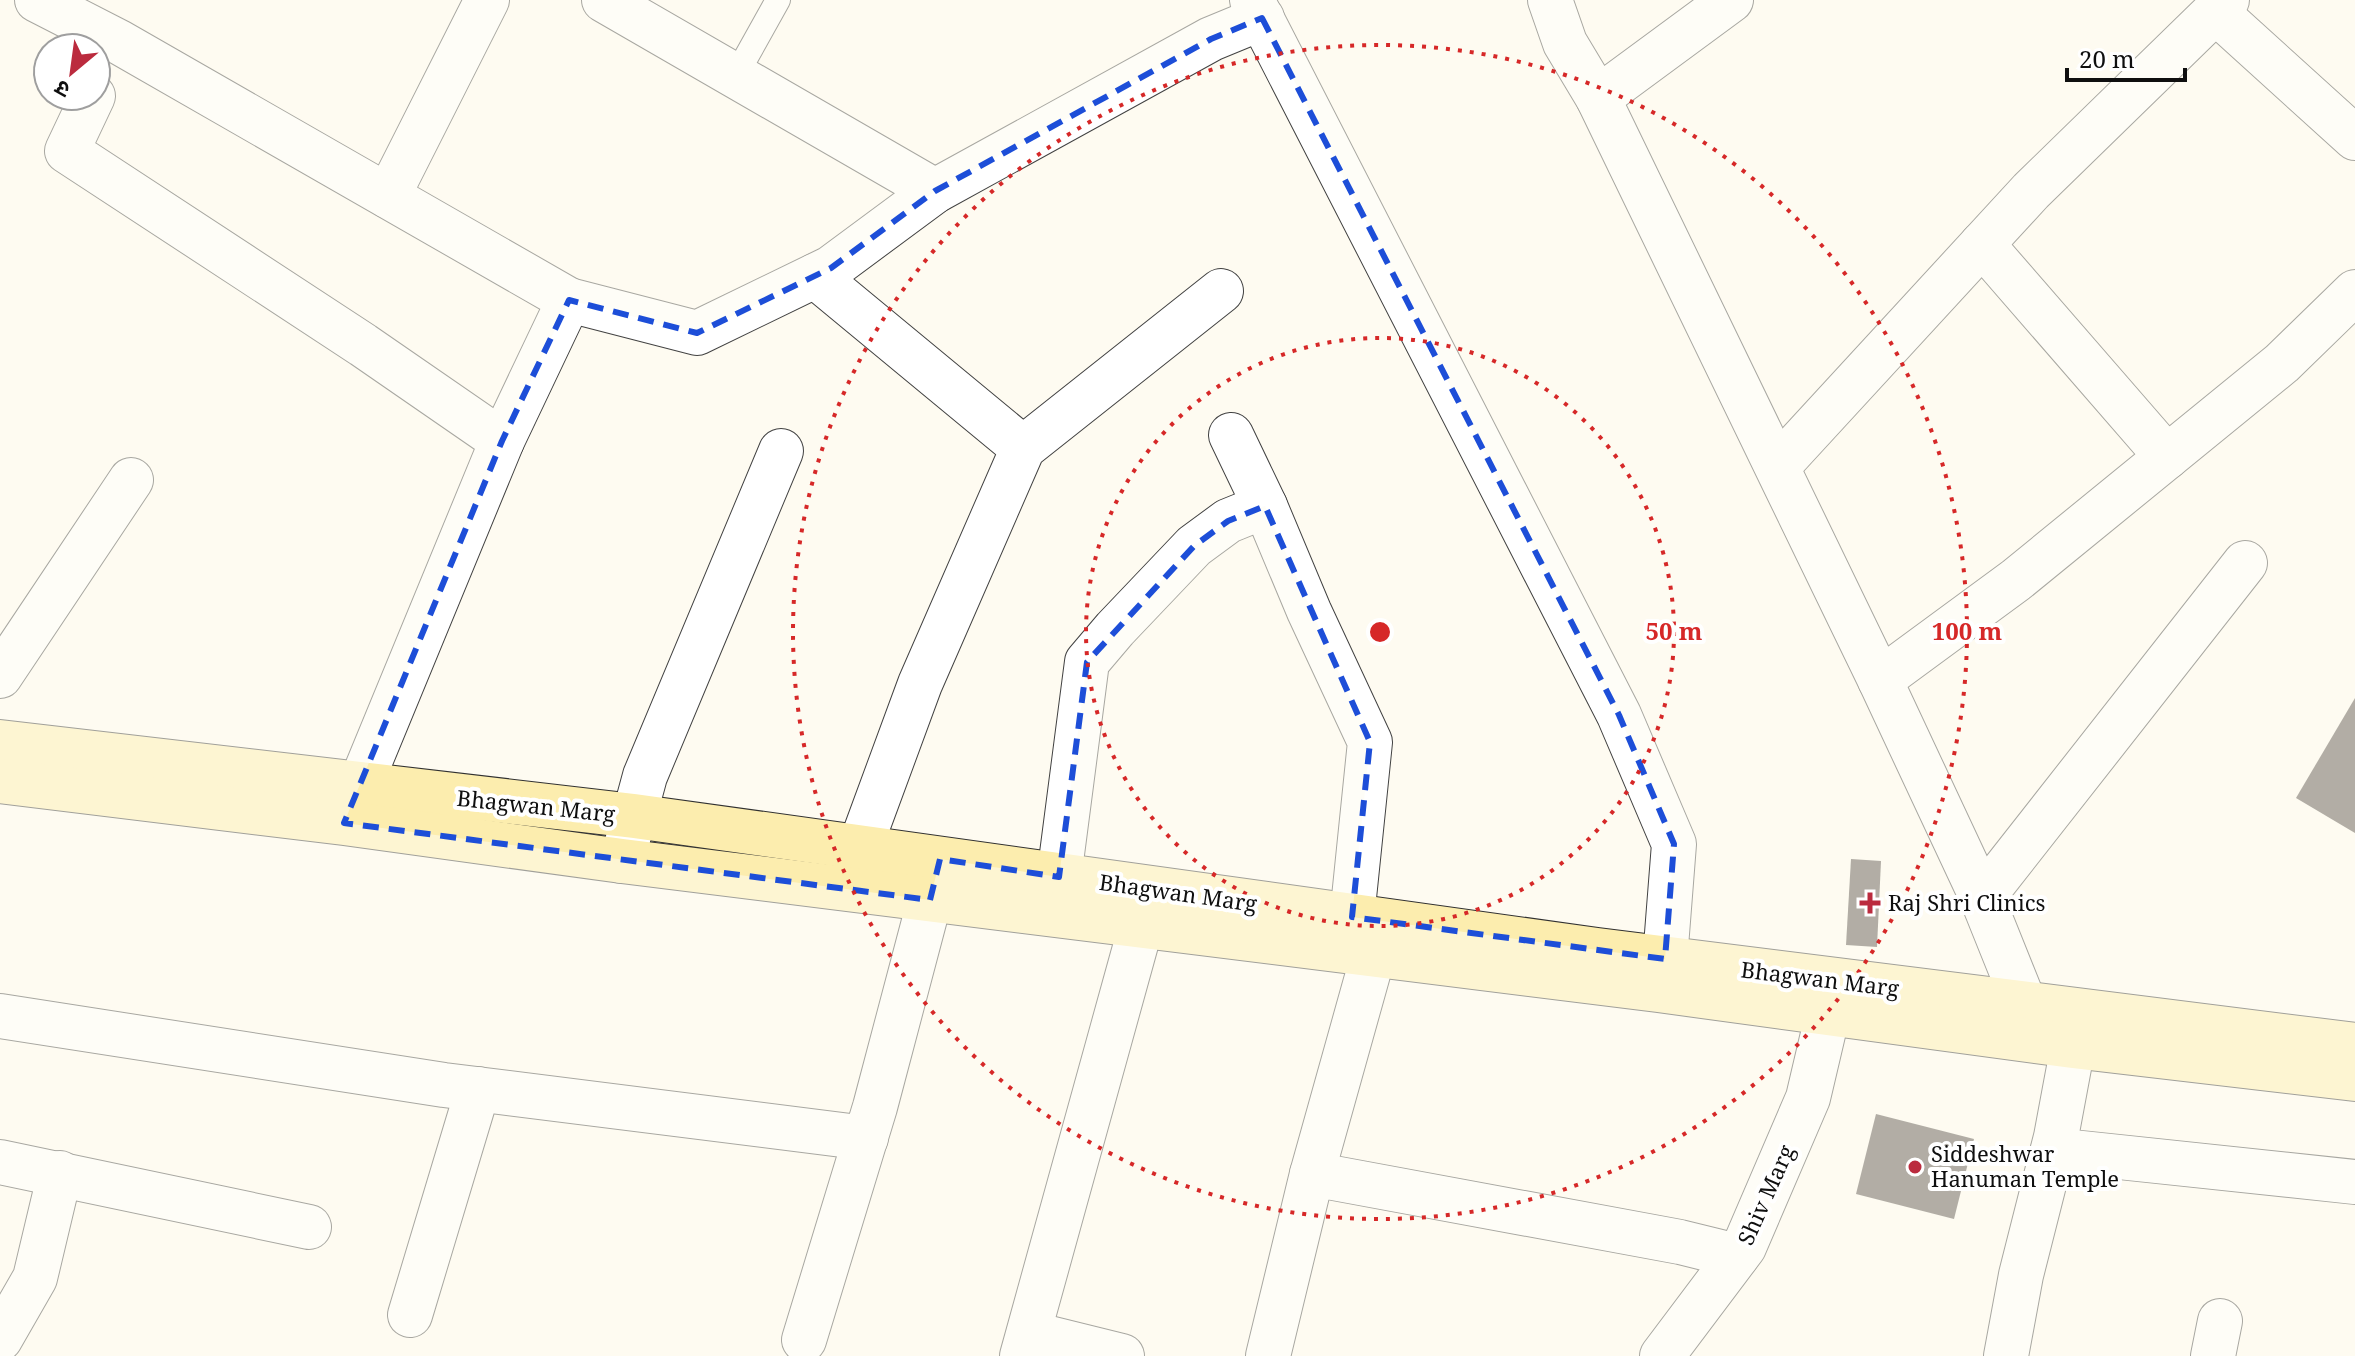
<svg xmlns="http://www.w3.org/2000/svg" width="2355" height="1356" font-family="'Noto Serif','Noto Sans Devanagari',serif">
	<rect width="100%" height="100%" fill="#fefbf1"/>
	<g fill="#574f4b">
		<path d="M2355,698v135l-59,-35z"/>
		<path d="M1851,859l30,2 -4,86 -31,-2z"/>
		<path d="M1876,1114l98,25 -20,80 -98,-25z"/>
	</g>
	<g fill="none" stroke-linecap="round" stroke-linejoin="round">
		<g stroke="#424242" stroke-width="26">
			<path id="lane" d="M735,77l43,-77"/>
		</g>
		<g stroke="#424242" stroke-width="46">
			<g id="street">
				<path d="M37,0l82,42 450,258 -67,141 -155,376"/>
				<path d="M604,0l331,191"/>
				<path d="M1252,0l367,715 55,129 -9,115"/>
				<path d="M1550,0l15,43 33,55 282,582 102,218 43,107"/>
				<path d="M2216,12l139,126"/>
				<path d="M93,96l-26,55 296,194 139,96"/>
				<path d="M1598,98l133,-98"/>
				<path d="M388,196l99,-196"/>
				<path d="M1982,244l185,213"/>
				<path d="M815,276l208,172"/>
				<path d="M569,300l128,33 134,-65 104,-77 276,-152 51,-21"/>
				<path d="M1231,435l34,71"/>
				<path d="M1778,466l253,-275 196,-191"/>
				<path d="M0,676l131,-196"/>
				<path d="M1880,680l136,-100 266,-217 73,-71"/>
				<path d="M860,847l60,-163 103,-236 198,-157"/>
				<path d="M622,861l23,-85 136,-325"/>
				<path d="M1059,877l28,-215 28,-33 79,-83 34,-25 37,-15 44,105 61,131 -18,175"/>
				<path d="M1982,898l263,-335"/>
				<path d="M0,1016l444,69 422,53"/>
				<path d="M2053,1150l302,32"/>
				<path d="M0,1162l309,65"/>
				<path d="M1312,1174l61,-218"/>
				<path d="M410,1315l68,-226"/>
				<path d="M1029,1333l93,23"/>
				<path d="M0,1339l35,-61 25,-105"/>
				<path d="M804,1340l71,-233 64,-242"/>
				<path d="M1022,1356l119,-430"/>
				<path d="M1268,1356l44,-182 368,68 57,14"/>
				<path d="M1662,1356l82,-109 64,-149 20,-85 3,-33"/>
				<path d="M2006,1356l15,-81 35,-138 17,-91"/>
				<path d="M2213,1356l7,-35"/>
			</g>
		</g>
		<g stroke="#313131" stroke-width="46">
			<g id="secondary">
				<path d="M0,742l634,74 963,134 758,95"/>
				<path d="M0,781l344,42 278,38 1036,129 415,56 282,33"/>
			</g>
		</g>
		<use href="#lane" stroke="#fff" stroke-width="24"/>
		<use href="#street" stroke="#fff" stroke-width="44"/>
		<use href="#secondary" stroke="#fcedae" stroke-width="44"/>
	</g>
	<path d="M0 0H2355V1356H0ZM1262,18l357,697 55,129 -9,115 -313,-42 18,-175 -105,-236 -37,15 -34,25 -107,116 -28,215 -119,-18 -10,41 -586,-77 158,-382 67,-141 128,33 134,-65 104,-77 276,-152z" fill="#fefbf1" fill-opacity=".55" fill-rule="evenodd"/>
	<path fill="none" stroke="#1d4ed8" stroke-width="6" stroke-dasharray="16 10" stroke-linejoin="round" d="M1262,18l357,697 55,129 -9,115 -313,-42 18,-175 -105,-236 -37,15 -34,25 -107,116 -28,215 -119,-18 -10,41 -586,-77 158,-382 67,-141 128,33 134,-65 104,-77 276,-152z"/>
	<g fill="none" stroke="#d62828" stroke-width="4" stroke-dasharray="4 8">
		<circle cx="1380" cy="632" r="294"/>
		<circle cx="1380" cy="632" r="587"/>
	</g>
	<g fill="#bb2b3e" stroke="#fff" stroke-width="3">
		<path d="M1866 891h8v8h8v8h-8v8h-8v-8h-8v-8h8z"/>
		<circle cx="1915" cy="1167" r="8"/>
	</g>
	<g text-anchor="middle" stroke-width="8" stroke-linejoin="round" paint-order="stroke">
		<g font-size="22" fill="#0f0f0f" stroke="#fff">
			<text transform="translate(536 806) rotate(6)" y="8">Bhagwan Marg</text>
			<text transform="translate(1178 893) rotate(8)" y="8">Bhagwan Marg</text>
			<text transform="translate(1820 979) rotate(7)" y="8">Bhagwan Marg</text>
			<text transform="translate(1766 1195) rotate(-66)" y="8">Shiv Marg</text>
		</g>
		<g font-size="22" fill="#0f0f0f" stroke="#fff" text-anchor="start">
			<text x="1888" y="911">Raj Shri Clinics</text>
			<text x="1931" y="1162">Siddeshwar<tspan x="1931" dy="25">Hanuman Temple</tspan></text>
		</g>
	</g>
	<circle cx="1380" cy="632" r="12" fill="#d62828" stroke="#fff" stroke-width="4"/>
	<g font-size="24" text-anchor="middle" font-weight="bold" fill="#d62828" stroke="#fff" stroke-width="8" stroke-linejoin="round" paint-order="stroke">
		<text x="1674" y="640">50 m</text>
		<text x="1967" y="640">100 m</text>
	</g>
	<g transform="translate(72 72) rotate(209)"><circle r="38" fill="#ffffff" stroke="#9f9f9f" stroke-width="2"/>
	<path d="M0-6L14 30L0 20L-14 30Z" fill="#bb2b3e"/>
	<text y="-12" font-size="22" font-weight="bold" text-anchor="middle" fill="#0f0f0f">उ</text>
	</g>
	<path d="M2067 68v12h118v-12" fill="none" stroke="#0f0f0f" stroke-width="4"/>
	<text x="2079" y="68" font-size="24" fill="#0f0f0f" stroke="#ffffff" stroke-width="6" paint-order="stroke">20 m</text>
</svg>
